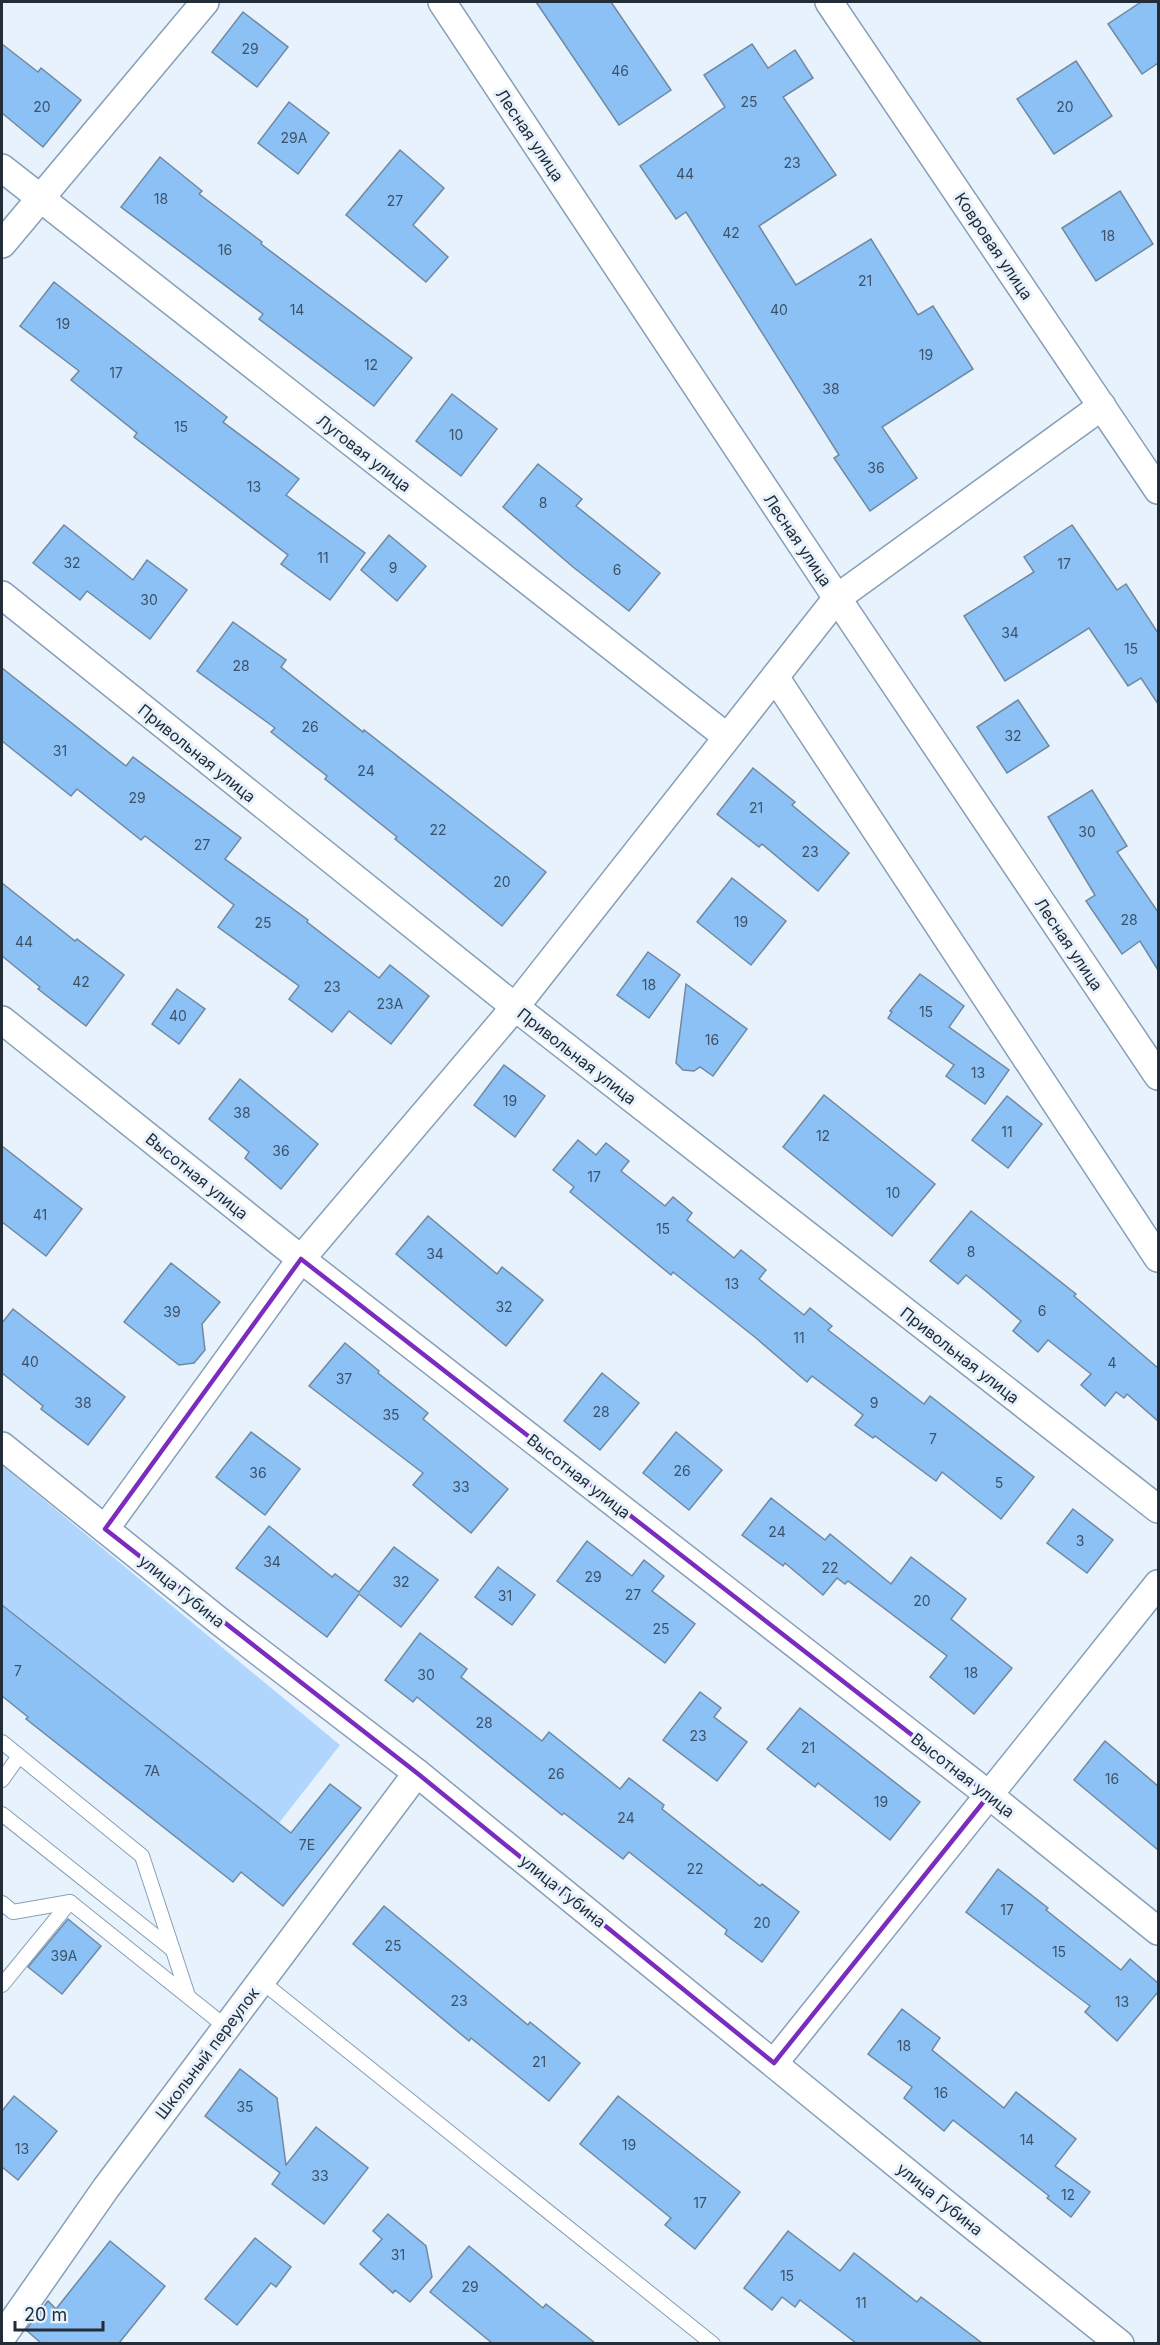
<svg xmlns="http://www.w3.org/2000/svg" width="1160" height="2345" font-family="Inter,sans-serif">
	<rect width="100%" height="100%" fill="#e7f2fd"/>
	<path fill="#b0d6fe" d="M2,1465l338,280 -61,78 -277,-219z"/>
	<g fill="#8cc1f6" stroke="#7089a2" stroke-width="1.5">
		<path d="M536,2h75l60,88 -52,35z"/>
		<path d="M1141,2h17v61l-16,11 -34,-50z"/>
		<path d="M243,12l45,35 -31,40 -45,-35z"/>
		<path d="M2,44l36,28 3,-4 40,32 -38,47 -41,-34z"/>
		<path d="M752,44l16,24 27,-18 18,28 -30,19 53,78 -77,51 37,59 75,-46 47,76 15,-9 40,63 -91,58 35,51 -47,33 -36,-53 5,-3 -153,-243 -10,7 -36,-53 85,-59 -21,-32z"/>
		<path d="M1076,61l36,55 -58,38 -37,-55z"/>
		<path d="M289,102l40,31 -31,41 -40,-31z"/>
		<path d="M400,150l44,38 -31,37 35,32 -22,25 -80,-67z"/>
		<path d="M160,157l42,34 -3,3 63,48 -1,2 151,114 -38,48 -115,-87 4,-5 -142,-107z"/>
		<path d="M1120,191l33,53 -57,37 -34,-53z"/>
		<path d="M54,282l173,135 -4,5 76,57 -13,16 79,58 -35,47 -49,-36 7,-9 -154,-118 3,-4 -66,-53 8,-9 -59,-45z"/>
		<path d="M452,394l45,35 -36,47 -45,-35z"/>
		<path d="M538,464l44,35 -6,7 84,67 -31,38 -56,-44 -70,-60z"/>
		<path d="M64,525l69,55 14,-20 40,30 -37,49 -63,-48 -7,9 -47,-37z"/>
		<path d="M1072,525l45,65 9,-6 32,49v71l-17,-26 -13,8 -39,-58 -84,53 -41,-65 70,-44 -10,-15z"/>
		<path d="M389,535l37,31 -29,35 -36,-31z"/>
		<path d="M233,622l53,38 -5,7 82,65 1,-2 182,142 -44,54 -107,-87 2,-2 -72,-58 2,-3 -56,-44 4,-4 -78,-57z"/>
		<path d="M2,668l124,98 7,-9 108,81 -16,21 83,61 -1,2 72,56 11,-13 39,31 -38,48 -42,-33 -17,21 -43,-33 10,-13 -81,-59 16,-22 -89,-69 -4,4 -64,-51 -6,7 -69,-55z"/>
		<path d="M1018,700l31,46 -42,27 -30,-46z"/>
		<path d="M753,768l42,34 -3,3 57,48 -31,38 -56,-47 -3,3 -42,-33z"/>
		<path d="M1092,790l35,56 -10,6 41,60v58l-18,-29 -18,13 -36,-53 9,-6 -47,-78z"/>
		<path d="M732,878l54,43 -35,44 -54,-43z"/>
		<path d="M2,883l73,58 2,-2 47,36 -38,51 -48,-37 2,-2 -38,-31z"/>
		<path d="M648,952l32,23 -31,43 -32,-23z"/>
		<path d="M920,974l44,32 -15,21 60,43 -24,34 -39,-28 8,-11 -66,-47 4,-6 -2,-1z"/>
		<path d="M686,984l61,45 -34,47 -13,-9 -6,4 -11,-1 -7,-7z"/>
		<path d="M177,989l28,20 -26,35 -27,-20z"/>
		<path d="M504,1065l41,31 -30,41 -41,-32z"/>
		<path d="M240,1079l78,65 -37,45 -36,-31 4,-6 -40,-33z"/>
		<path d="M824,1095l111,89 -43,52 -109,-89z"/>
		<path d="M1007,1096l35,28 -34,44 -36,-28z"/>
		<path d="M578,1140l18,15 10,-12 23,18 -8,10 44,35 8,-9 19,16 -5,7 47,38 7,-8 25,20 -7,9 45,36 6,-7 22,18 -4,4 96,74 6,-8 104,81 -33,42 -59,-47 -6,9 -61,-45 -2,2 -18,-13 8,-10 -51,-39 -5,6 -51,-44 -83,-66 -2,3 -101,-83 4,-5 -21,-17z"/>
		<path d="M2,1146l80,63 -36,47 -44,-34z"/>
		<path d="M971,1211l105,83 -2,2 84,72v53l-31,-27 -3,4 -8,-6 -11,14 -24,-21 10,-11 -43,-34 -10,12 -25,-21 8,-10 -34,-29 -21,-17 -8,9 -28,-23z"/>
		<path d="M428,1216l69,58 5,-7 41,33 -37,46 -110,-92z"/>
		<path d="M171,1263l49,39 -18,22 3,26 -11,13 -15,2 -55,-43z"/>
		<path d="M13,1309l112,88 -37,48 -47,-36 2,-3 -41,-33v-50z"/>
		<path d="M345,1343l34,28 -1,2 50,40 -5,6 85,70 -37,44 -58,-48 10,-12 -114,-87z"/>
		<path d="M602,1373l37,30 -39,47 -36,-29z"/>
		<path d="M251,1432l49,37 -35,46 -49,-38z"/>
		<path d="M676,1432l46,38 -33,40 -46,-37z"/>
		<path d="M771,1498l54,42 5,-6 61,50 20,-27 55,42 -15,20 61,49 -38,46 -44,-37 17,-21 -99,-75 -3,3 -8,-6 -14,17 -38,-32 -2,3 -41,-31z"/>
		<path d="M1073,1509l40,31 -26,33 -40,-30z"/>
		<path d="M269,1526l63,51 3,-3 24,18 35,-45 44,33 -37,47 -42,-33 -32,43 -91,-69z"/>
		<path d="M587,1541l45,35 12,-16 20,16 -12,15 43,33 -30,39 -108,-82z"/>
		<path d="M498,1567l37,28 -23,30 -37,-28z"/>
		<path d="M2,1605l289,228 39,-49 31,24 -78,98 -42,-34 -8,10 -207,-163 2,-2 -26,-21z"/>
		<path d="M420,1633l47,36 -6,8 81,64 7,-9 71,57 9,-11 35,27 -2,4 98,77 2,-2 37,28 -37,50 -37,-28 2,-4 -98,-78 -6,7 -59,-46 -2,2 -145,-118 -4,5 -28,-22z"/>
		<path d="M700,1692l21,16 -7,9 33,25 -30,39 -54,-41z"/>
		<path d="M800,1708l120,94 -30,38 -72,-57 -3,4 -48,-38z"/>
		<path d="M1105,1741l53,45v64l-84,-70z"/>
		<path d="M998,1869l50,39 -2,2 75,60 9,-11 28,24v9l-41,49 -32,-29 5,-6 -124,-94z"/>
		<path d="M384,1906l144,119 2,-3 50,41 -31,38 -78,-63 -2,3 -116,-97z"/>
		<path d="M68,1919l33,27 -39,48 -34,-27z"/>
		<path d="M902,2009l38,29 -8,12 72,58 12,-16 60,47 -21,27 35,26 -19,25 -24,-19 2,-2 -96,-76 -9,11 -40,-33 8,-11 -44,-33z"/>
		<path d="M240,2069l37,29 9,67 30,-38 52,41 -44,56 -52,-40 8,-11 -75,-57z"/>
		<path d="M14,2096l43,35 -39,49 -16,-13v-56z"/>
		<path d="M618,2096l122,96 -45,57 -30,-24 6,-7 -91,-74z"/>
		<path d="M388,2214l38,32 6,31 -22,25 -15,-12 -2,3 -33,-29 22,-25 -9,-8z"/>
		<path d="M788,2231l52,40 14,-18 63,49 4,-5 61,46h-126l-56,-43 -5,7 -13,-10 -10,13 -28,-22z"/>
		<path d="M255,2238l36,29 -15,20 -5,-4 -34,42 -32,-26z"/>
		<path d="M110,2241l55,45 -46,57h-78l-15,-13 22,-29 8,8z"/>
		<path d="M469,2246l74,62 3,-4 49,39h-103l-62,-51z"/>
	</g>
	<g fill="none" stroke-linecap="round" stroke-linejoin="round">
		<g stroke="#869fb9" stroke-width="16">
			<g id="service">
				<path d="M2,1742l140,114 46,140"/>
				<path d="M2,1780l17,-24"/>
				<path d="M2,1814l171,136"/>
				<path d="M2,1903l11,9 57,-10 156,125"/>
				<path d="M261,1981l452,363"/>
				<path d="M2,1985l68,-83"/>
			</g>
		</g>
		<g stroke="#869fb9" stroke-width="30">
			<g id="minor">
				<path d="M442,2l395,596 321,478"/>
				<path d="M829,2l329,488"/>
				<path d="M2,168l725,569"/>
				<path d="M2,244l203,-242"/>
				<path d="M2,595l513,412 643,502"/>
				<path d="M775,677l383,581"/>
				<path d="M2,1020l299,239 688,536 169,136"/>
				<path d="M2,1446l217,175 198,152 525,428 178,143"/>
				<path d="M105,1529l196,-270 214,-252 322,-409 265,-192"/>
				<path d="M774,2063l384,-479"/>
				<path d="M2,2337l104,-149 311,-415"/>
			</g>
		</g>
		<use href="#service" stroke="#fff" stroke-width="14"/>
		<use href="#minor" stroke="#fff" stroke-width="27"/>
	</g>
	<path fill="none" stroke="#7b2cbf" stroke-width="4.5" stroke-linejoin="round" d="M301,1259l688,536 -215,268 -357,-290 -312,-244z"/>
	<g text-anchor="middle" stroke-width="6" stroke-linejoin="round" paint-order="stroke">
		<g font-size="14" fill="#3d5268">
			<text x="250" y="54">29</text>
			<text x="620" y="76">46</text>
			<text x="749" y="107">25</text>
			<text x="42" y="112">20</text>
			<text x="1065" y="112">20</text>
			<text x="294" y="143">29А</text>
			<text x="792" y="168">23</text>
			<text x="685" y="179">44</text>
			<text x="161" y="204">18</text>
			<text x="395" y="206">27</text>
			<text x="731" y="238">42</text>
			<text x="1108" y="241">18</text>
			<text x="225" y="255">16</text>
			<text x="865" y="286">21</text>
			<text x="297" y="315">14</text>
			<text x="779" y="315">40</text>
			<text x="63" y="329">19</text>
			<text x="926" y="360">19</text>
			<text x="371" y="370">12</text>
			<text x="116" y="378">17</text>
			<text x="831" y="394">38</text>
			<text x="181" y="432">15</text>
			<text x="456" y="440">10</text>
			<text x="876" y="473">36</text>
			<text x="254" y="492">13</text>
			<text x="543" y="508">8</text>
			<text x="323" y="563">11</text>
			<text x="72" y="568">32</text>
			<text x="1064" y="569">17</text>
			<text x="393" y="573">9</text>
			<text x="617" y="575">6</text>
			<text x="149" y="605">30</text>
			<text x="1010" y="638">34</text>
			<text x="1131" y="654">15</text>
			<text x="241" y="671">28</text>
			<text x="310" y="732">26</text>
			<text x="1013" y="741">32</text>
			<text x="60" y="756">31</text>
			<text x="366" y="776">24</text>
			<text x="137" y="803">29</text>
			<text x="756" y="813">21</text>
			<text x="438" y="835">22</text>
			<text x="1087" y="837">30</text>
			<text x="202" y="850">27</text>
			<text x="810" y="857">23</text>
			<text x="502" y="887">20</text>
			<text x="1129" y="925">28</text>
			<text x="741" y="927">19</text>
			<text x="263" y="928">25</text>
			<text x="24" y="947">44</text>
			<text x="81" y="987">42</text>
			<text x="649" y="990">18</text>
			<text x="332" y="992">23</text>
			<text x="390" y="1009">23А</text>
			<text x="926" y="1017">15</text>
			<text x="178" y="1021">40</text>
			<text x="712" y="1045">16</text>
			<text x="978" y="1078">13</text>
			<text x="510" y="1106">19</text>
			<text x="242" y="1118">38</text>
			<text x="1007" y="1137">11</text>
			<text x="823" y="1141">12</text>
			<text x="281" y="1156">36</text>
			<text x="594" y="1182">17</text>
			<text x="893" y="1198">10</text>
			<text x="40" y="1220">41</text>
			<text x="663" y="1234">15</text>
			<text x="971" y="1257">8</text>
			<text x="435" y="1259">34</text>
			<text x="732" y="1289">13</text>
			<text x="504" y="1312">32</text>
			<text x="1042" y="1316">6</text>
			<text x="172" y="1317">39</text>
			<text x="799" y="1343">11</text>
			<text x="30" y="1367">40</text>
			<text x="1112" y="1368">4</text>
			<text x="344" y="1384">37</text>
			<text x="83" y="1408">38</text>
			<text x="874" y="1408">9</text>
			<text x="601" y="1417">28</text>
			<text x="391" y="1420">35</text>
			<text x="933" y="1444">7</text>
			<text x="682" y="1476">26</text>
			<text x="258" y="1478">36</text>
			<text x="999" y="1488">5</text>
			<text x="461" y="1492">33</text>
			<text x="777" y="1537">24</text>
			<text x="1080" y="1546">3</text>
			<text x="272" y="1567">34</text>
			<text x="830" y="1573">22</text>
			<text x="593" y="1582">29</text>
			<text x="401" y="1587">32</text>
			<text x="633" y="1600">27</text>
			<text x="505" y="1601">31</text>
			<text x="922" y="1606">20</text>
			<text x="661" y="1634">25</text>
			<text x="18" y="1676">7</text>
			<text x="971" y="1678">18</text>
			<text x="426" y="1680">30</text>
			<text x="484" y="1728">28</text>
			<text x="698" y="1741">23</text>
			<text x="808" y="1753">21</text>
			<text x="152" y="1776">7А</text>
			<text x="556" y="1779">26</text>
			<text x="1112" y="1784">16</text>
			<text x="881" y="1807">19</text>
			<text x="626" y="1823">24</text>
			<text x="307" y="1850">7Е</text>
			<text x="695" y="1874">22</text>
			<text x="1007" y="1915">17</text>
			<text x="762" y="1928">20</text>
			<text x="393" y="1951">25</text>
			<text x="1059" y="1957">15</text>
			<text x="64" y="1961">39А</text>
			<text x="459" y="2006">23</text>
			<text x="1122" y="2007">13</text>
			<text x="904" y="2051">18</text>
			<text x="539" y="2067">21</text>
			<text x="941" y="2098">16</text>
			<text x="245" y="2112">35</text>
			<text x="1027" y="2145">14</text>
			<text x="629" y="2150">19</text>
			<text x="22" y="2154">13</text>
			<text x="320" y="2181">33</text>
			<text x="1068" y="2200">12</text>
			<text x="700" y="2208">17</text>
			<text x="398" y="2260">31</text>
			<text x="787" y="2281">15</text>
			<text x="470" y="2292">29</text>
			<text x="861" y="2308">11</text>
		</g>
		<g font-size="16" fill="#232d38" stroke="#e7f2fd">
			<text transform="translate(530 135) rotate(56)" y="6">Лесная улица</text>
			<text transform="translate(994 246) rotate(56)" y="6">Ковровая улица</text>
			<text transform="translate(364 453) rotate(38)" y="6">Луговая улица</text>
			<text transform="translate(798 540) rotate(56)" y="6">Лесная улица</text>
			<text transform="translate(197 753) rotate(39)" y="6">Привольная улица</text>
			<text transform="translate(1069 944) rotate(56)" y="6">Лесная улица</text>
			<text transform="translate(577 1056) rotate(38)" y="6">Привольная улица</text>
			<text transform="translate(197 1176) rotate(39)" y="6">Высотная улица</text>
			<text transform="translate(960 1355) rotate(38)" y="6">Привольная улица</text>
			<text transform="translate(579 1476) rotate(38)" y="6">Высотная улица</text>
			<text transform="translate(182 1591) rotate(39)" y="6">улица Губина</text>
			<text transform="translate(963 1775) rotate(38)" y="6">Высотная улица</text>
			<text transform="translate(563 1891) rotate(39)" y="6">улица Губина</text>
			<text transform="translate(207 2053) rotate(-53)" y="6">Школьный переулок</text>
			<text transform="translate(940 2199) rotate(39)" y="6">улица Губина</text>
		</g>
	</g>
	<rect width="1160" height="2345" fill="none" stroke="#232d38" stroke-width="6"/>
	<path d="M15 2321v9h88v-9" fill="none" stroke="#232d38" stroke-width="3"/>
	<text x="24" y="2321" font-size="18" fill="#232d38" stroke="#e7f2fd" stroke-width="4.5" paint-order="stroke">20 m</text>
</svg>
